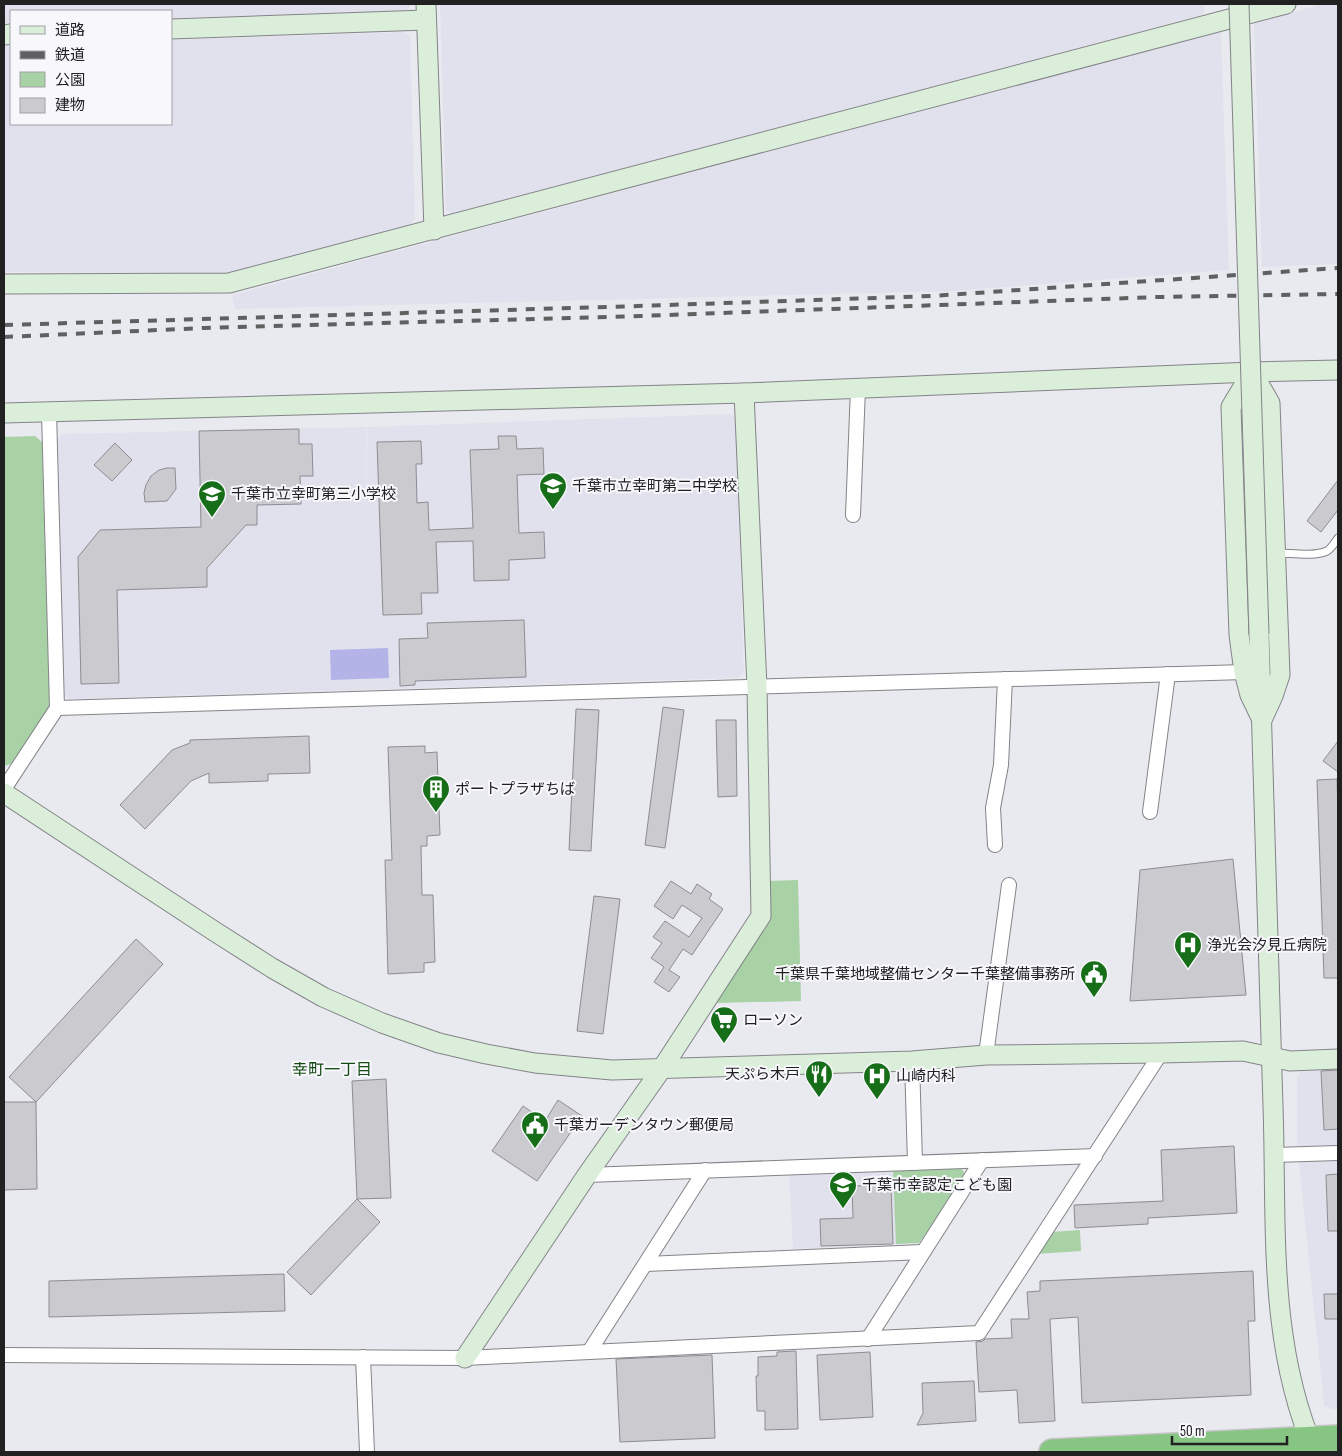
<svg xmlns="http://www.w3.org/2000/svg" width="1342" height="1456" font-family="'Sofia Sans Condensed','Noto Sans JP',sans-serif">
	<rect width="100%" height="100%" fill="#e9eaef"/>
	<g fill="#e1e1ee">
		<path d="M4,4h406v2l-5,5 -234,7v-7h-160v12l-7,1z"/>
		<path d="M440,4h764v9l-4,2 -748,200 -6,-5z"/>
		<path d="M1322,4h16v260l-76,3 -8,-244z"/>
		<path d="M1221,31l8,239 -275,21 -719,18 -3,-14z"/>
		<path d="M404,32l6,4 5,183 -5,7 -180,48 -226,-2v-227h7v79h160v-84z"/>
		<path d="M730,414l6,4 8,254 -6,6 -669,21 -6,-4 -9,-252 8,-9 304,-7 1,86v-86z"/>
		<path d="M1338,1067v342h-5l-9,-3 -27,-263v-66l6,-9z"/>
		<path d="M893,1170l3,74 -103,5 -4,-75z"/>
	</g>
	<g fill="#a8d1a5">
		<path d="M35,436l7,6 8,265 -39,57 -7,2v-329z"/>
		<path d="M798,880l3,121 -89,2 55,-122z"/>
		<path d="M960,1166l6,10 -47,67 -23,1 -3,-74z"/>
		<path d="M1080,1230l1,21 -45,3 15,-22z"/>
	</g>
	<path fill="#b4b3e8" d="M388,648l1,30 -58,2 -1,-30z"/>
	<g fill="#cacacf" stroke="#8c8c91">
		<path d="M299,429v15h13l1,32h-13l1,28 -44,1v20h-11l-39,43v19l-90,3 2,93 -38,1 -3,-127 22,-27 101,-3 -2,-96z"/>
		<path d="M498,436h18l1,13 26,-1 1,26 -27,1 2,58 25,-1 1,26 -36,2v20l-35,1 -1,-40 -37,1 2,51h-17l1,21 -39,1 -6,-173 44,-1 1,23h-6l1,39 11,-1 1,28 44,-2 -3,-78 29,-1z"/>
		<path d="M115,443l17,17 -20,21 -18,-16z"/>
		<path d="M167,468h8l1,21 -9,12 -22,1 -1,-9 2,-8 5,-9 8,-6z"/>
		<path d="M1338,480v30l-17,22 -14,-11z"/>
		<path d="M524,620l2,57 -111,4v4l-15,1 -1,-47 29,-1 -1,-15z"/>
		<path d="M663,707l21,3 -19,138 -20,-3z"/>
		<path d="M576,709l23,1 -8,141 -22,-1z"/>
		<path d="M716,720h20l1,76 -19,1z"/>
		<path d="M309,736l1,37 -42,1v7l-59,2v-10l-18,8 -46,48 -25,-24 52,-55 18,-7v-3z"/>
		<path d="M1338,741v31l-15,-11z"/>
		<path d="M425,746v7l12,-1 3,83 -13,1v10h-6l1,49h11l2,67 -11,1v9l-36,2 -3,-114h7l-4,-113z"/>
		<path d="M1337,779l1,36v163h-14l-7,-198z"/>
		<path d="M1233,859l13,136 -116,6 10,-131z"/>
		<path d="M671,881l20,13 6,-10 15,10 -3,5 14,10 -31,46 -9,-6 -14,21 11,7 -11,15 -15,-10 10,-15 -13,-9 11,-15 -9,-6 12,-16 24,16 13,-19 -20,-13 -9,14 -19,-13z"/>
		<path d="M594,896l26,3 -17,135 -26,-3z"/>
		<path d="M136,939l27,25 -127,138 -27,-25z"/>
		<path d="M1338,1070v59l-14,1 -3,-59z"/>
		<path d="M386,1079l5,119 -34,1 -5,-118z"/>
		<path d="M558,1100l24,16 -45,65 -45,-30 31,-45 22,15z"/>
		<path d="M4,1102h32l1,87 -33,1z"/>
		<path d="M1234,1146l3,67 -89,5v6l-73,4 -1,-23 89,-4 -2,-51z"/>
		<path d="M1338,1174v57h-10l-2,-56z"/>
		<path d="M891,1185l2,59 -72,2 -1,-27 33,-1 -1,-32z"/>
		<path d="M357,1199l23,23 -69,73 -24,-23z"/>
		<path d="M1253,1271l2,50h-7l3,74 -169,8 -4,-86 -28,2 5,102 -36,2 -2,-33 -38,2 -3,-50 7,-1 2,-2 27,-1 -1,-19h18l-2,-27 13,-1v-10z"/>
		<path d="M284,1274l1,37 -236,6v-36z"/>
		<path d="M1324,1294h14v25h-13z"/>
		<path d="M796,1351l2,78 -33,1v-19h-8l-1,-35h2v-19l19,-1v-4z"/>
		<path d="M870,1352l3,65 -53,3 -3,-65z"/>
		<path d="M712,1355l3,83 -95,4 -4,-83z"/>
		<path d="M974,1381l2,40 -59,4 6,-12 -1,-30z"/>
	</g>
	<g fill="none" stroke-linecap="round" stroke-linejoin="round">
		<g stroke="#838488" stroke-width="9">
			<path id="lane" d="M1277,553c15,0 36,4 50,-2 5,-3 8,-9 11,-13"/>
		</g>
		<g stroke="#838488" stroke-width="16">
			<g id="street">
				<path d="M853,515l5,-127"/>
				<path d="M57,708l1187,-36"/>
				<path d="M4,789l53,-81 -8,-296"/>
				<path d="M1150,812l18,-138"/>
				<path d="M995,845l-2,-37 8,-43 4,-86"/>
				<path d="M986,1055l23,-170"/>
				<path d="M912,1061l3,102"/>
				<path d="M1275,1155l63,-2"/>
				<path d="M587,1175l508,-19"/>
				<path d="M646,1264l276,-12"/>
				<path d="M868,1339l114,-179"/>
				<path d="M589,1352l116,-182"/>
				<path d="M4,1355l461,3 514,-25 182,-280"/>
				<path d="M363,1357l4,95"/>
			</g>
		</g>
		<g stroke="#838488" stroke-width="21">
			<g id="secondary">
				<path d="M426,4l8,226"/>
				<path d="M171,29l255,-9"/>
				<path d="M4,35l7,-1"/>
				<path d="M4,284l225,-1 1057,-279"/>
				<path d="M1252,372l18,31 10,272 -7,21 -11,24 -12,-25 -6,-23 -5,-37 -8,-228z"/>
				<path d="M4,413l740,-20 508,-21 86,-2"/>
				<path d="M1259,634c6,158 9,315 14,472 4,116 -6,237 42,346"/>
				<path d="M4,793l210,138 58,37 51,29 59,26 57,20 47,11 49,9 77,7 300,-9 74,-6 175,-2 82,-2 47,10 48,-2"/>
				<path d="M465,1358l122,-183 76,-108 98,-151 -4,-229 -13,-294"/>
			</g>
		</g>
		<g stroke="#c5c5c6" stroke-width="28">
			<path id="highway" d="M1052,1452l286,-14"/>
		</g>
		<use href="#lane" stroke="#fff" stroke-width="7"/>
		<use href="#street" stroke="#fff" stroke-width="14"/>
		<use href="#secondary" stroke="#dbeeda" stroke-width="19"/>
		<use href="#highway" stroke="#86c582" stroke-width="25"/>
		<g stroke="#5f6062" stroke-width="4" stroke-dasharray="9 9" stroke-linecap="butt">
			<path d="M4,325l634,-19 294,-10 406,-28"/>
			<path d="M4,337l200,-9 436,-12 517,-19 181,-3"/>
		</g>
		<g stroke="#838488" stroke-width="21" stroke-linecap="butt">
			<path id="secondary-bridge" d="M1239,4l20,630"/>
		</g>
		<use href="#secondary-bridge" stroke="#dbeeda" stroke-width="19"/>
	</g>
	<defs>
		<g id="school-pin" transform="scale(1.4375)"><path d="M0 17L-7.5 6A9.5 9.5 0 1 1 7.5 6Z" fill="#176e18" stroke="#f7f7fc"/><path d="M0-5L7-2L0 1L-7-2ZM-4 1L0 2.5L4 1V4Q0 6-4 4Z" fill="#fff"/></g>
		<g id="building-pin" transform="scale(1.4375)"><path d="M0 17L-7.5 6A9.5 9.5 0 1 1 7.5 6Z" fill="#176e18" stroke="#f7f7fc"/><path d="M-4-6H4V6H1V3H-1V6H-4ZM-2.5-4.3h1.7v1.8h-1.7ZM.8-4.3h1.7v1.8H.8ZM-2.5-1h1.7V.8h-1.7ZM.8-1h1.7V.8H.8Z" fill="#fff"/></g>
		<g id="hospital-pin" transform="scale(1.4375)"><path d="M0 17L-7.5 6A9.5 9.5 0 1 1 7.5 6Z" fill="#176e18" stroke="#f7f7fc"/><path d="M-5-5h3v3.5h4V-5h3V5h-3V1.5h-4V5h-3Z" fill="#fff"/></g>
		<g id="civic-pin" transform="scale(1.4375)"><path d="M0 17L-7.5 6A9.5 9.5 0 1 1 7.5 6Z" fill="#176e18" stroke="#f7f7fc"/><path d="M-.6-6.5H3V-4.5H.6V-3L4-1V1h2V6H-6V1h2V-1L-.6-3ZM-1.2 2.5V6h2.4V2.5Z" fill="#fff"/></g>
		<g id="supermarket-pin" transform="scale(1.4375)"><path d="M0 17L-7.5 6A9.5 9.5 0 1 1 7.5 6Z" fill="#176e18" stroke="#f7f7fc"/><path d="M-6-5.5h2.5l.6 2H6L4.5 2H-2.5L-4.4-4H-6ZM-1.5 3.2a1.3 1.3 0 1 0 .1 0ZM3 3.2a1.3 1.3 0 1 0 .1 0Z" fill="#fff"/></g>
		<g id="restaurant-pin" transform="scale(1.4375)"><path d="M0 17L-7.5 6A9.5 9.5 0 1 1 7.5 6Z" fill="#176e18" stroke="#f7f7fc"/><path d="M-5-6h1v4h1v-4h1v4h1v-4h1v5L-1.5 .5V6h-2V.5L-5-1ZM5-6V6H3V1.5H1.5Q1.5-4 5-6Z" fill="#fff"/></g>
	</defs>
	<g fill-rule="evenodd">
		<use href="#school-pin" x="553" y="486"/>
		<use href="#school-pin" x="212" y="494"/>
		<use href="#building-pin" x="436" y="789"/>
		<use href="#hospital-pin" x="1188" y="945"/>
		<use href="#civic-pin" x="1094" y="974"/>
		<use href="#supermarket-pin" x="724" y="1020"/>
		<use href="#restaurant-pin" x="819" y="1074"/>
		<use href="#hospital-pin" x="877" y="1076"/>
		<use href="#civic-pin" x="535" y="1125"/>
		<use href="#school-pin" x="843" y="1185"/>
	</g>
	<g text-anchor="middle" stroke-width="4" stroke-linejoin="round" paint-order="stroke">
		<g font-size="15" fill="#212122" stroke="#f7f7fc" text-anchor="start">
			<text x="572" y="491">千葉市立幸町第二中学校</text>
			<text x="231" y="499">千葉市立幸町第三小学校</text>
			<text x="455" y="794">ポートプラザちば</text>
			<text x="1207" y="950">浄光会汐見丘病院</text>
			<text x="1075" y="979" text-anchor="end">千葉県千葉地域整備センター千葉整備事務所</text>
			<text x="743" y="1025">ローソン</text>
			<text x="800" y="1079" text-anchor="end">天ぷら木戸</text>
			<text x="896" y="1081">山崎内科</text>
			<text x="554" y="1130">千葉ガーデンタウン郵便局</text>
			<text x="862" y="1190">千葉市幸認定こども園</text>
		</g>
		<g font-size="16" fill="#144913" stroke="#f7f7fc">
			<text x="332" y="1075">幸町一丁目</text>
		</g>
	</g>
	<rect width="1342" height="1456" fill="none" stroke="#212122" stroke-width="10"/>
	<rect x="10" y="10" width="162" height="115" fill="#f7f7fc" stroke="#a1a1a5"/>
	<rect x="20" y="26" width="25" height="8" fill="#dbeeda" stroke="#a1a1a5"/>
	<text x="55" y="35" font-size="15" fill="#212122">道路</text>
	<rect x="20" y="51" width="25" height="8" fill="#5f6062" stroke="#a1a1a5"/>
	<text x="55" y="60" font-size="15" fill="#212122">鉄道</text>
	<rect x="20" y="72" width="25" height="15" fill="#a8d1a5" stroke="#a1a1a5"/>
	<text x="55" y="85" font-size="15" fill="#212122">公園</text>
	<rect x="20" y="98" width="25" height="15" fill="#cacacf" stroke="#a1a1a5"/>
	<text x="55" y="110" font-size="15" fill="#212122">建物</text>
	<path d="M1172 1436v8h115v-8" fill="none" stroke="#212122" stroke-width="2.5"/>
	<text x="1180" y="1436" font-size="15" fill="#212122" stroke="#f7f7fc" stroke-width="4" paint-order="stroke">50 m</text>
</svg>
